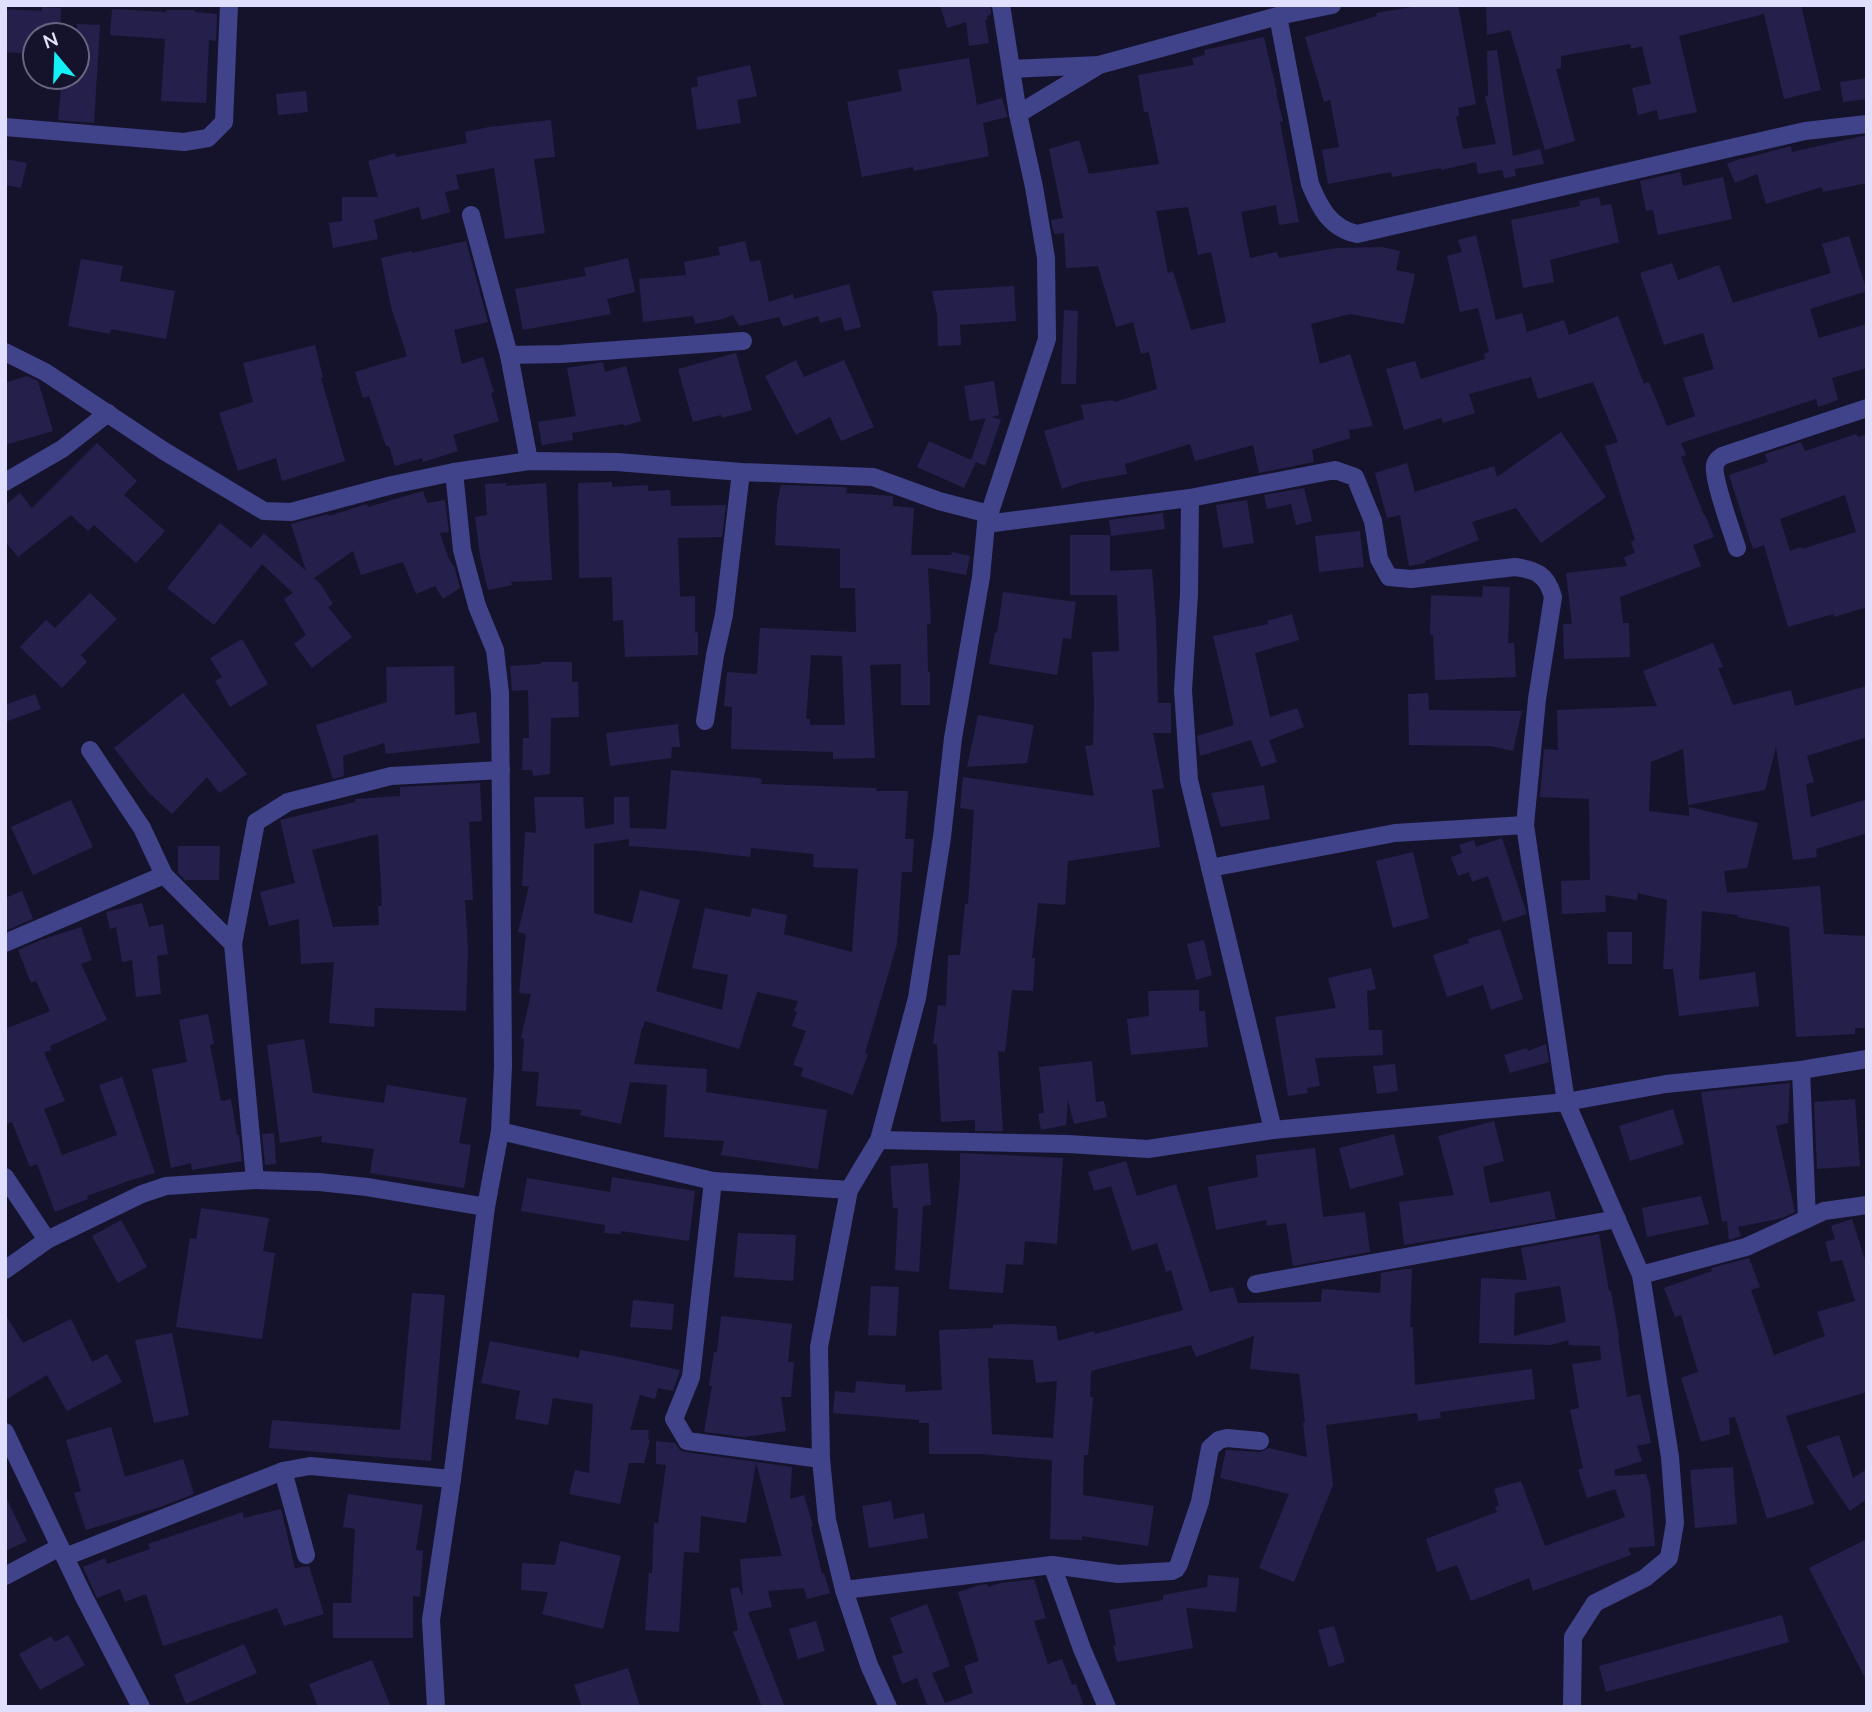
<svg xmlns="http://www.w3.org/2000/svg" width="1872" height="1712" font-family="Mulish,sans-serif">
	<rect width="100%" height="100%" fill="#15132c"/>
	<g fill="#251f4c" fill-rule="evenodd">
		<path d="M940,5h50l1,9 -4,2 1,3 -3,1 4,23 -20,3 -3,-24 -19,6z"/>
		<path d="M1424,5h34l18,99 -18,4 1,8 -3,1 7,32 33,-5 -11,-48h3l-1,-45 10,-1 16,106 27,-7 4,15 -29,5 1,7 -12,2 -2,-8 -24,4 -2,-12 -35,8v-2l-49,9 -1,-5 -63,12 -6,-34 17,-3 -9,-47 -6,2 -19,-65 72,-21 -1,-3z"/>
		<path d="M1486,5h315l20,85 -37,9 -20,-85 -85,22 18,76 -38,8 -2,-10 -19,5 -6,-27 19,-4 -9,-38 -11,3 -1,-5 -69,12v12l-5,1 19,72 -30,9 -35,-120 -23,5z"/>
		<path d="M42,7l19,1 -1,27h-25v19l-30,-2v-43l37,2z"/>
		<path d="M112,9l54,3v-2h29v2l22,2 -1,27 -7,-1 -3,63 -45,-2 4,-62 -55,-4z"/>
		<path d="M77,24l23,1 -6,98 -36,-3 4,-43h15z"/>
		<path d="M1264,37l13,56h-1l7,28 -3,1 19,100 -20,3 -3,-20 -35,7 9,46 27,-6 2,6 58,-10 45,-1 18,4 -4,19 19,4 -11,50 -54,-10 -39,10 9,40 30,-10 23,72 -24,4 1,8 -38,12 2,12 -55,11 -6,-28 -58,16 -5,-17 -65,20 2,10 -45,8 -20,7 -18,-58 40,-12 -3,-14 32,-5 1,2 43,-13 -8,-37 -8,2 -8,-32 -17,5 -18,-61 -32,2 -2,-35 -10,1 -3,-14 12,-2 -14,-69 30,-9 10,34 70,-10 -11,-52h-4l-6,-37 56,-10 -2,-7 13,-3 -1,-5zM1188,207l10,48 13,-3 15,70 -35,8 -18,-59 -5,2 -12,-62z"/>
		<path d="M969,58l8,47 25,-7 5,17v2l-24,6 6,33 -75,15 -1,-4 -51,10 -15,-75 55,-11 -4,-21z"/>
		<path d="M750,65l7,31 -20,4 4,23 -44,7 -6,-42 7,-2 -1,-9z"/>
		<path d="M1867,78v21l-24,3 -3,-20z"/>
		<path d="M306,91l2,21 -30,3 -2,-21z"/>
		<path d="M551,120l4,37 -21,2 11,74 -40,6 -11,-71 -38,7 3,14 -14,3 5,20 -28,8 -3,-13 -45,13 4,19 -45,9 -4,-25 13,-2v-24h36l-10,-36 27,-8 1,4 71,-14 -2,-11 24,-5z"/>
		<path d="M1867,135v48l-44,9 -1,-5 -56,17 -9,-30 -22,9 -8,-19 15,-6v1l49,-13 1,6z"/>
		<path d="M5,159l22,4 -6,25 -16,-3z"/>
		<path d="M1680,172l3,14 40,-9 9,42 -74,16 -5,-25 -7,1 -6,-30z"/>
		<path d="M1599,197l2,9 10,-2 8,38 -69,18 4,22 -31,6 -12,-68 69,-14 -1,-5z"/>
		<path d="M1476,235l20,85 26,-7 5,19 37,-12 5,15 49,-19 26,68 5,-2 18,44 28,-10 -12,-38 31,-9 -11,-36 -39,12 -24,-72 32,-10 6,17 41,-15 14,38 98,-30 -9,-29 27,-8 18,55 -57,18 9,29 48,-14v44l-35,10 6,22 -20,7 -2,-8 -135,44 5,12 -5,2 23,58h1l9,22 -21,8 8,21 -81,31 3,26h6l1,34 -66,2 -1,-35h9l-6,-51 61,-7 -3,-9 11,-4 -4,-11 4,-2 -30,-94 13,-4 -25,-60 -55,17 -7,-22 -62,17 6,19 -32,10 -2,-5 -37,12 -18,-61 29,-8 6,18 64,-20 -1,-5 5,-2 -11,-44 -18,4 -13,-56 15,-4 -4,-12z"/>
		<path d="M466,241l22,81 -34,8 8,34 21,-7 11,35 -3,1 8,28 -46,14 5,16 -35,11 -1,-4 -27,8 -6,-20h-3l-17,-50 -6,2 -8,-26 52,-16 -16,-49 -10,-49 31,-7v2z"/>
		<path d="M745,241l5,21 10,-2 9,42 24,-8 1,5 55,-15 12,43 -16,4 -4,-14 -21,6 -2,-7 -35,11 -4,-10 -40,9 -6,-11 -10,4 -28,5 -2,-8 -50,6 -4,-43 47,-4 -2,-13 36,-7 -2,-8z"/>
		<path d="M628,258l7,34 -28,7 4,15 -88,16 -8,-41 71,-13 -2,-8z"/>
		<path d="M81,259l42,7 -3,15 55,10 -9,48 -55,-10 -1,5 -42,-8z"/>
		<path d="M1014,286l2,35 -56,4 1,20 -23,1 -1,-32 -5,-23z"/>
		<path d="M1064,310l14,1 -2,73h-15z"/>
		<path d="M315,345l8,32 -2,1 24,83 -63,20 -6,-23 -38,13 -19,-58 34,-11 -10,-39z"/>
		<path d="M736,353l16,57 -30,8 -1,-3 -28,7 -15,-53z"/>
		<path d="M796,360l8,17 40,-17 30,67 -33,14 -11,-24 -34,18 -31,-59z"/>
		<path d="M603,362l2,10 21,-6 15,55 -17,5 -1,-2 -51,9 1,7 -31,5 -4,-23 38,-6 -9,-48z"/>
		<path d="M27,376l11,5 15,50 -48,14v-62z"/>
		<path d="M994,381l5,34 -7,2 9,3 -16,46 -9,-4 -12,26 -47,-21 12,-26 42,19 15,-42 -16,3 -6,-35z"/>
		<path d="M1561,432l45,65 -65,46 -25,-35 -44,14 7,18 -54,21v2l-16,3 -9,-51 -13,3 -12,-45 32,-10 8,29 79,-26 3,11z"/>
		<path d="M1856,434l2,3 9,-3v173l-33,10 -1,-3 -45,13 -24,-82 -11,4 -24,-74 39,-13 -3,-8 36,-12 4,9zM1845,495l11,37 -54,17 -1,-2 -11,4 -10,-32z"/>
		<path d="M97,443l40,38 -13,14 41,36 -29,32 -42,-38 -6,6 -17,-16 -53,42 -13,-16v-36l15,-12 12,15z"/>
		<path d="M612,482v5l36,-2v6l22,-1 1,16 55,-1 -4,32 -44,1 2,59 15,-1v37l3,-1v23l-73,2 -2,-37 -10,1 -1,-44 -33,1 -1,-95z"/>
		<path d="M506,483v3l40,-3 6,97 -41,2 1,3 -24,5 -8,-34 -5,-39 12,-2 -2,-31z"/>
		<path d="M781,485l63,2 3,1 -1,5 47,3v10l21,2 -3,47h40l1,-3 18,4 -4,19 -38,-7 3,56h-4l1,48h2v33h-29v-41l-31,1 5,93 -42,1v-7l-102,-3 1,-42 -8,-1 3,-34 30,2 3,-46 96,4 -1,-44h-15v-39l-65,-4 2,-41zM811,655l31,1 3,69h-35v-6h-4z"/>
		<path d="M1304,488l8,33 -16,4 -5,-21 -24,5 -3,-14z"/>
		<path d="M423,491l4,12 18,-3 4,32 -9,1 8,24 7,12 5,19 -17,11 -8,-13 -19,8 -13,-32 -42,13 -8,-24 -39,27 7,7 12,19 -5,3 24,30 -40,31 -18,-24 12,-9 -22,-36 9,-6 -31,-29 -48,61 -47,-37 53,-65 31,25 13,-15 42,38 -15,-47 37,-10 1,2 38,-12 1,3z"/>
		<path d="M1247,500l7,43 -31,5 -7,-43z"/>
		<path d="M1163,513l2,16 -54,7 -2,-16z"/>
		<path d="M1360,531l4,36 -45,5 -4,-36z"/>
		<path d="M1070,535h40v36l42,-2 4,53 2,81h13v30h-18l11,55 -12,2 8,57 -92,14 -3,44 -27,-2 -6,55h3l-2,33 -21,-1 -7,62 -7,-1 5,80h-28v-11l-34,2 -4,-78h-4l5,-39 8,1 2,-51h12l5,-51h3l6,-94 -14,-2 3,-31 131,19 -9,-50 8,-1 1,-42 -2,-51 27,-1 -2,-56h-47z"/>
		<path d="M1483,586l27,1 -2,56h6l2,34 -81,3 -2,-45 -3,-1 1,-39 51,2z"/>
		<path d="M1003,592l73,10 -5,37 -8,-1 -6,37 -68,-11 6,-32 2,1z"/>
		<path d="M90,593l27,26 -36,36 6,7 -25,26 -42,-41 26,-27 9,8z"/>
		<path d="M1292,614l7,26 -44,13 15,64 27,-9 7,19 -35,13 8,22 -16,5 -10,-27 -51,16 -3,-20 37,-11 -21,-89 55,-12 -1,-3z"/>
		<path d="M242,639l26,45 -38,23 -15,-26 7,-4 -12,-19z"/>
		<path d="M1713,643l10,24 -5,1 15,37 58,-15 4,16 72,-20v51l-60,19 7,26 -8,2 5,33 56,-18v34l-51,16 1,8 -24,3 -17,-113 -11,43 -77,15 -5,-56 -32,13 -2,49 40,5v-9l69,16 -11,45 -23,3 3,22 93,-7 4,48 43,2v92h-12v6l-59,3 -7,-110 -52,-10 1,-2 -36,-4 -3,69 56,-8 4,34 -80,10 -6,-47h-10l4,-69 -29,-7 -1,7 -32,-5 1,17 -44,2 -1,-33 29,-1 -1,-81 -49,-2 4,-48 14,1 -1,-40 100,-4 -14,-35z"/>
		<path d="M541,662h31v20h6l1,35 -28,1 -1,56 -17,2 -1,-6h-10l1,-32h6l-1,-48 -16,1 -2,-25 31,-2z"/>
		<path d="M454,666l1,49 21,-3 4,31 -94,11 -2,-11 -41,13 1,20 -11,3 -17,-54 71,-23 -1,-35z"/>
		<path d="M183,693l64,81 -28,19 -12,-16 -35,37 -24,-22 -34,-44z"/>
		<path d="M1428,693l1,17 93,1 -9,40 -23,-5 -81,-1 -1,-51z"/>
		<path d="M35,694l6,15 -36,13v-17z"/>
		<path d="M978,715l56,10 -7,38 -60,4z"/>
		<path d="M678,724l2,23h-8l-1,11 -61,8 -4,-33z"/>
		<path d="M671,770l88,8 3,2 -1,4 115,4 1,3h31l-3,48h9l-2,33h-10l-5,72 -32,109 3,1 -15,41 -52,-19 2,-8 -10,-3 13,-34 -14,-5 5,-14 -3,-1 4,-10 -41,-9 -18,57 -94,-28 -2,7h-1l-8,36 73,5 -1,23 121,18 -9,59 -97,-14 3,-14 -60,-4 3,-52 -37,-3 -9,42 -41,-9 2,-5 -46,-4 3,-34 -17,-1 2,-32 -3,-1 10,-44 -12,-1 7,-59 -8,-2 11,-46h-7l3,-54 11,1 -2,-36h49l2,32 29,-5v-27h15l1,31 36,1zM629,839v7l70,5 51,6 1,-9 63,6 -1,13 45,2 -6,83 -68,-18 3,-19 -35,-7 -2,9 -45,-9 -13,60 36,7 -6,35 -66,-19 24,-91 -40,-10 -8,33 -38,-10v-69z"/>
		<path d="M480,783l2,38 -13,1 4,78h-8l3,51 -2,60 -91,-3 -1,19 -45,-4 5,-61 -33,2 -2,-45 -30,7 -9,-34 35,-9 -15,-63 75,-18v-3l45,-3v-9zM378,834l4,72h-4l1,19 -46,2 -21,-77z"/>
		<path d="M1264,785l6,34 -49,8 -10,-34z"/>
		<path d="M71,800l22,47 -60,28 -22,-48z"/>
		<path d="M1502,838l25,76 -24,8 -15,-46 -16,6 -3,-10 -11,4 -7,-19 11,-4 -3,-8 15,-5 2,7z"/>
		<path d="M178,846h42l-1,34h-34l-7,-7z"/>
		<path d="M1413,852l16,66 -36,10 -17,-67z"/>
		<path d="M22,891l11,28 -28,12v-33z"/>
		<path d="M142,903l7,24 14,-3 5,30 -11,2 4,38 -25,3 -4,-37 -10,2 -6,-35 -6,2 -4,-17z"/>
		<path d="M81,927l11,33 -11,4 26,56 -57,26 1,4 -7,2 21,49 -21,8 18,46 55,-20 -18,-50 23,-8 33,96 -24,7 -44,16 1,3 -33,13 -18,-48 -7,3 -18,-45 -7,3v-96l45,-18 -14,-30 -5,2 -13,-33 23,-10z"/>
		<path d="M1500,929l23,70 -32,11 -8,-25 -36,12 -14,-42 36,-12 -1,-4z"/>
		<path d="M1607,932h25v32h-24z"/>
		<path d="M1204,940l8,35 -16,5 -9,-36z"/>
		<path d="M1371,968l5,21 -9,2 2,39h13l1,25 -68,3 5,28 -13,2 1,5 -20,3 -13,-79 61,-9 -8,-30z"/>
		<path d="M1199,990v21h6l3,36 -77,8 -4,-36 22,-3 -1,-25z"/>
		<path d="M208,1014l6,30 -4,1 11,56 10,-2 6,36h2l3,26 -50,9 -1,-7 -20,5 -19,-99 35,-7 -8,-42z"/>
		<path d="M304,1039l9,54 71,10 3,-18 80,13 -8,45 12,2 -7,43 -94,-15 4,-24 -53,-7 1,-6 -42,7 -13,-98z"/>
		<path d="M1546,1044l3,18 -39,11 -6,-18 23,-7 1,3z"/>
		<path d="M1092,1061l4,41 8,-1 3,16 -33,7 -6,-24 -2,25 -25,5 -3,-16 6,-1 -5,-46z"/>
		<path d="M1395,1064l3,27 -21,3 -4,-28z"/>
		<path d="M1790,1083l-2,40 -12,3 19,86 -13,6 -44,9 3,9 -12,4 -2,-19 -5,1 -21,-130z"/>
		<path d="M1855,1099l5,67 -43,3 -3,-67z"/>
		<path d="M1673,1109l11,35 -54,17 -11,-35z"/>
		<path d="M1494,1121l10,40 -21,6 7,36 60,-12 6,28 -152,26 -5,-43 55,-7 -16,-59z"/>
		<path d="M274,1133l2,31 -11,1 -3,-31z"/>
		<path d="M1394,1134l10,41 -54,14 -11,-41z"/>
		<path d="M1315,1148l8,69 42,-5 5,40 -77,14 -7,-43 -19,3 -1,-6 -50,10 -8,-43 50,-10 -2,-22z"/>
		<path d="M960,1153l103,5 -6,86 -32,-3 -2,24 -17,-1 -3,29 -54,-4 11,-112z"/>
		<path d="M1126,1161l11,35 39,-12 34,108 23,-5 5,16 83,-1 1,-13 58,4 1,-20 23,-4h8l-2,58h3l2,58 117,-16 3,30 -95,13 1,6 -23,3 -1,-8 -91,12 7,60 -39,97 -35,-14 30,-74 -69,-16 6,-28h2l32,2 9,-4 38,9 -4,-34 2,-1 -6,-48 -49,-5 4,-33 -58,21 -5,-12 -100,26 -1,26h3l-5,58h-4l-1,40 71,11 -6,40 -66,-10v4l-32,-1 2,-79 -73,-6h-50v-31h-10v-3l-86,-7 2,-22 20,2 1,-12 50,4 -1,7 37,-2 -3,-60 54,-2v-3l16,-1 47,2 2,15 36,-10 1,3 88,-24 -12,-40 -5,2 -9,-29 -25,8 -21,-65 -17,5 -6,-19zM988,1358l45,2 3,23 21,-2 -4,57 -61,-4z"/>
		<path d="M928,1163l3,42 -8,1 -4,66 -24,-2 3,-62h-5l-3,-42z"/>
		<path d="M612,1177l83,14 -6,50 -68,-10v3l-17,-1 1,-8 -84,-14 6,-33 83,14z"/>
		<path d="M1701,1196l8,28 -62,13 -5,-29z"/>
		<path d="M201,1208l68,10 -6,33 12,2 -13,86 -86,-12 14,-89 6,1z"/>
		<path d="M1852,1219l15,47v126l-81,24 28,88 -47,15 -32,-102 -6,1 1,16 -29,8 -20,-64 17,-6 -17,-57 -6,2 -11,-29 48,-17 -1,-3 38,-10 11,29 -9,3 23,65 51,-19 -8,-24 38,-11 -13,-41 -11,2 -6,-20 10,-3 -4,-13z"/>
		<path d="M121,1220l26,47 -29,16 -26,-47z"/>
		<path d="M738,1233l58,2 -3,46 -59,-4z"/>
		<path d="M1599,1234l10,57h2l8,46h-1l9,60 13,-3 11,49 -14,3 5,15 -28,9 1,6 31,-2 4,13 5,59 -27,2 3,7 -98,36 -4,-13 -58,23 -14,-36 -20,7 -11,-33 71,-27 -2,-5 4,-2 -5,-16 27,-8 24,65 80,-29 -10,-28 -28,9 -9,-28 5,-2 -13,-58 9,-2 -7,-44 29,-4 -1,-14 -31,-1 -1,-5 -17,5 -72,-2 2,-65 46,2 -6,-32zM1560,1286l6,36 -52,14 1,-43z"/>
		<path d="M871,1286l28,1 -3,49 -28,-1z"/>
		<path d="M412,1293l33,2 -14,166 -162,-13 3,-28 128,10z"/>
		<path d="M633,1300l41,4 -2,26 -42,-3z"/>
		<path d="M5,1314l18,29 48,-24 21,43 15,-8 15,28 -55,29 -20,-36 -42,25z"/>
		<path d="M721,1316l71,8 -4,38h6l-3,35h-10l5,34 -42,6 -40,-5 8,-46h-3l5,-34h3z"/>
		<path d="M172,1333l17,82 -35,8 -19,-83z"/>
		<path d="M490,1341l89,17 1,-8 35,6 65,14 -7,21 -15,-3 -3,11 -15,-4 -10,35h19l-1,9 2,1 -6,23h-15l-9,41 -51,-10 6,-24 14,3 4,-69 -40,-6 -5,27 -33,-6 5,-28 -39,-8z"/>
		<path d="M111,1427l14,50 58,-18 11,35 -34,13 -74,23 -12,-37 7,-2 -15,-51z"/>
		<path d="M1839,1435l14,43 14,-9v30l-17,12 -44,-65z"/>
		<path d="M656,1441l19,2 5,7 5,2 107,15 -2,32 14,-4 9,31 -2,1 11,47 2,-1 6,20 -23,6 -3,-11 -36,3 4,16 -24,5 37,95h-23l-29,-75 5,-2 -8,-41 8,-2 5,9 -3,-37 42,-3 -26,-93 -10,60 -45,-7 -2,37 -15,-1 -5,80 -34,-2 4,-57h3l2,-50h4l8,-58 -10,-1z"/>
		<path d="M1733,1467l4,57 -42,4 -5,-58z"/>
		<path d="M348,1494l75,11 -7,45 7,1 -3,46 -7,-1v42h-80v-35h18l4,-74 -12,-2z"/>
		<path d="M5,1495l22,46 -22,10z"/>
		<path d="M891,1501l3,18 30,-6 4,25 -59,10 -7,-42z"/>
		<path d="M281,1509l14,59 14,-2 15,48 -40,12 -7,-18 -114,38 -17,-52 -21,8 -5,-13 -23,9 -14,-31 22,-9 2,6 43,-15 -2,-5 95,-32 1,6z"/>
		<path d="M1867,1539v143l-58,-114z"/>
		<path d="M560,1541l61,15 -18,73 -61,-15 6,-22 -27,-2 1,-27 33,2z"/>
		<path d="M1208,1575l31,3 -3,34 -50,-4 7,40 -76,14 -4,-16 3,-1 -7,-35 54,-10v-5l44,-8z"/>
		<path d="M1034,1579l12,39 -12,3 14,43 14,-5 10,26 4,-1 7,20 -9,3h-146l-11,-29 -15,6 -10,-28 11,-3 -13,-35 37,-14 23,62 -18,7 13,30 28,-10 -9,-27 15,-5 -21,-69 22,-7 7,-1 1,3 13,-4z"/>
		<path d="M1782,1615l7,27 -183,50 -7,-26z"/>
		<path d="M816,1621l9,30 -27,8 -9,-30z"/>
		<path d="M1334,1626l11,36 -16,5 -11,-37z"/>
		<path d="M68,1635l17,30 -45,25 -21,-36 32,-18 4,6z"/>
		<path d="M244,1644l13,29 -71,31 -12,-29z"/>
		<path d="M372,1660l19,47h-73l-9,-23z"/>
		<path d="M628,1668l12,39h-58l-8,-22z"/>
	</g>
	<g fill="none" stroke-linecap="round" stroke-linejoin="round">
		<g stroke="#404389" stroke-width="18">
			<path d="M1278,16l32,168c10,24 20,44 47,50l448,-103 62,-7"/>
			<path d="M1012,69l87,-4 179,-49 54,-11"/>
			<path d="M1018,114l78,-47"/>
			<path d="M5,127l179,15 24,-4 16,-16 5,-117"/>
			<path d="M471,215l38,140 20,106"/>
			<path d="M5,352l40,20 119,79 100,60 27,1 101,-27 62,-13 75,-11 88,1 124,10 132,5 66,24 50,13"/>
			<path d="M509,355l52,-1 182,-13"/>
			<path d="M5,482l57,-33 46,-36"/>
			<path d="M1190,498l-1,96 -6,96 6,90 84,350"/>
			<path d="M986,524l204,-26 145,-28 20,7 18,44 6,38 10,18 22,2 104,-12c22,3 32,8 38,30l-16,102 -12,126 41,277 75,173 29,182 5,66 -6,35 -24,20 -50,25 -22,34 -1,70"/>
			<path d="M1737,548c-5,-16 -25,-71 -22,-83 1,-5 4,-6 7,-9l145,-48"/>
			<path d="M705,721l10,-66 9,-40 17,-143"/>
			<path d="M90,750l52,78 22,47 69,69 22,236"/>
			<path d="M1210,868l185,-35 130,-8"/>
			<path d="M5,943l159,-68"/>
			<path d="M233,944l23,-122 32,-20 103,-26 110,-6"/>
			<path d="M1801,1070l6,149"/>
			<path d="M500,1131l213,50 136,9"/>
			<path d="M879,1140l189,4 80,5 125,-19 293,-28 100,-18 135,-14 66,-11"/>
			<path d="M5,1177l42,63"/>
			<path d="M713,1181l-22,196 -17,42 13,22 134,18"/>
			<path d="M5,1270l42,-30 95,-46 24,-8 89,-6 64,2 48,5 119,20"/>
			<path d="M1641,1275l105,-28 78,-36 43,-6"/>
			<path d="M1256,1284l361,-65"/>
			<path d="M5,1432l79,165 57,110"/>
			<path d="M283,1471l23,84"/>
			<path d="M65,1557l218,-86 27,-5 142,13"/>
			<path d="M1052,1565l30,84 25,58"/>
			<path d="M5,1576l55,-29"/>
			<path d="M844,1590l208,-25 66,9 54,-3 4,-2 3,-5 21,-62 10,-54 9,-8 8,-2 33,3"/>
			<path d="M436,1707l-5,-87 21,-141 34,-272 14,-76 3,-65 -3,-373 -5,-43 -18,-44 -15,-56 -8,-78"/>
			<path d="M888,1707l-19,-42 -25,-75 -17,-70 -6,-61 -2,-112 30,-157 30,-50 38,-142 25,-161 11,-99 28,-161 5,-53 61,-185 -1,-81 -12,-71 -16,-73 -17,-109"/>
		</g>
	</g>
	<rect width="1872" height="1712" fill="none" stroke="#e0dffe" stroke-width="14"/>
	<g transform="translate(56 56) rotate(341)"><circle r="33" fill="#15132c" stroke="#666580" stroke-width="2"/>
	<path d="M0-5L12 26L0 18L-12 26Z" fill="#13f1f6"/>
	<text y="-10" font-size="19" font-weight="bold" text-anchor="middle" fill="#e0dffe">N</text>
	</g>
</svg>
